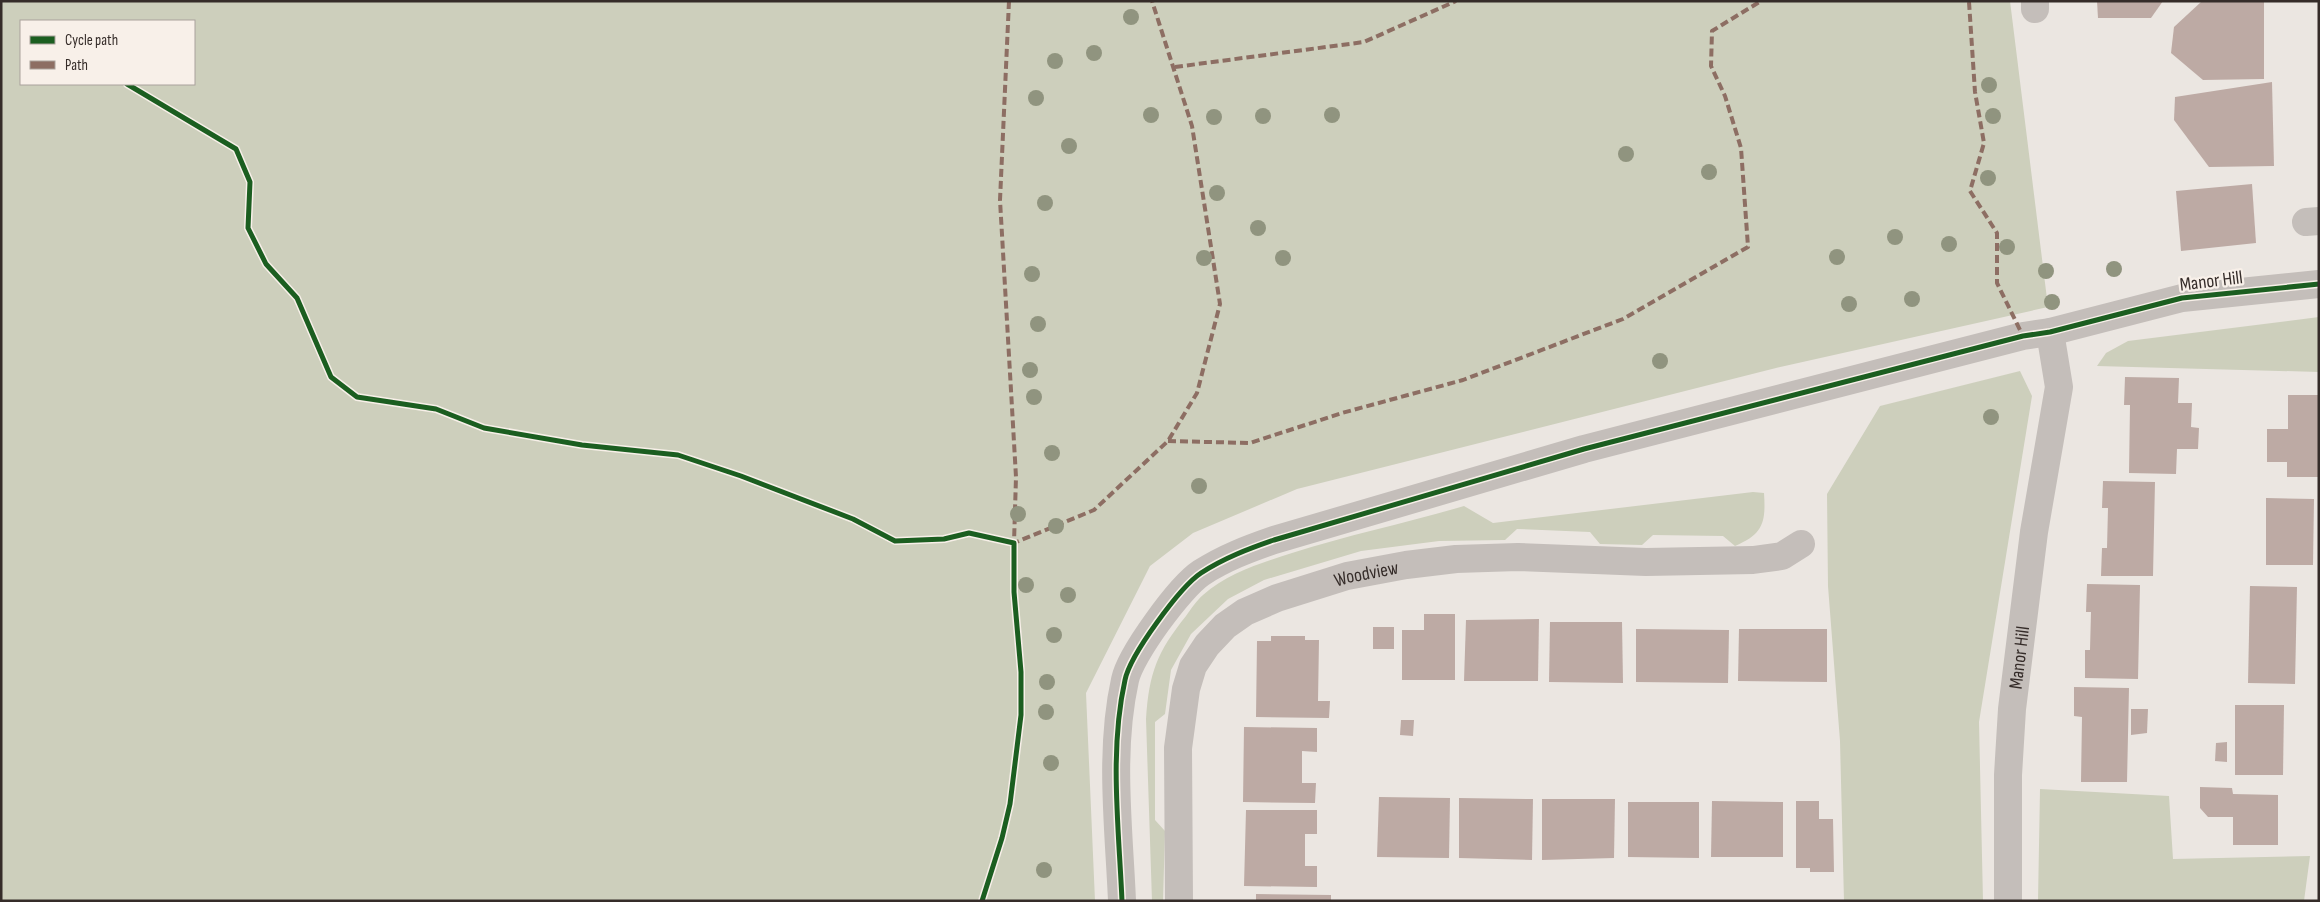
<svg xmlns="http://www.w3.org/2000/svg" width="2320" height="902" font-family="'Sofia Sans Condensed',sans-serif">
	<rect width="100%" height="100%" fill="#ebe6e1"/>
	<g fill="#cdcfbc" fill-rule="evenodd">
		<path d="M1,1h2009l38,306 -272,61 -479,121 -104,44 -43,33 -64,127 9,208h-1094zM21,21h173v63h-173z"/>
		<path d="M2319,317v55l-222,-6 9,-13 22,-12z"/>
		<path d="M2020,371l12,25 -53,326 4,179h-139l-4,-160 -12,-155 -1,-92 53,-88z"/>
		<path d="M1753,492l11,1c2,30 -1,41 -29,53l-12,-10 -70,-1 -11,10 -42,-1 -10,-12 -73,-3 -12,11 -66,1 -78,10 -97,29 -36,19 -37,35 -20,36 -6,44 -10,8v98l10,11 -2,70h-11l-6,-182c3,-46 11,-67 40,-103 5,-7 11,-16 17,-21 25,-22 58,-32 89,-42 56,-18 115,-30 172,-47l29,17z"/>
		<path d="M2040,789l129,7 4,63 137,-3 -6,45h-266z"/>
	</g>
	<g fill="#bdaaa4">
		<path d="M2097,1h66l-12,17h-53z"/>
		<path d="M2264,1v78l-61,1 -32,-27 3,-26 27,-25z"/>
		<path d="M2272,82l2,84 -65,1 -35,-47 1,-23z"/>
		<path d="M2252,184l4,59 -75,8 -5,-60z"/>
		<path d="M2125,377l54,1 -1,25h14l-1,24 8,1 -1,21h-21l-1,25 -47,-1 1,-68h-6z"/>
		<path d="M2288,395h31v82h-32v-15h-20v-33h21z"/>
		<path d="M2103,481l52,1 -2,94h-52l1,-28h5l1,-40h-6z"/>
		<path d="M2266,498l48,1 -1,66h-47z"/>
		<path d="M2087,584l53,1 -2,94 -53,-1v-28h5l1,-38h-5z"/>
		<path d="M2250,586l47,1 -2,97 -47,-1z"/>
		<path d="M1424,614h31v66h-53v-50h22z"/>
		<path d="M1539,619l-1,62h-74l2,-61z"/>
		<path d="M1550,622h72l1,61 -74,-1z"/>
		<rect x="1373" y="627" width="21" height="22"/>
		<path d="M1636,629l93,1 -1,53 -92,-1z"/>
		<path d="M1739,629h88v53l-89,-1z"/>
		<path d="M1271,636h34v4h14l-1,61h12l-1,17 -73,-1 1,-76h14z"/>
		<path d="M2074,687l55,1 -2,94h-46l1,-65 -8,-1z"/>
		<path d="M2235,705h49l-1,70h-48z"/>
		<path d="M2131,709h17l-1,24 -16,2z"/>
		<path d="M1401,720h13l-1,16 -13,-1z"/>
		<path d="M1244,727l73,1v24l-15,-1v32h14l-1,20 -72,-1z"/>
		<path d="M2227,742v20l-12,-1 1,-18z"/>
		<path d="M2200,787l32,1 1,6 45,1v50h-45v-28h-25l-8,-9z"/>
		<path d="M1379,797l71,1 -1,60 -72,-1z"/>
		<path d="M1459,798l74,1 -1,61 -73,-2z"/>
		<path d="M1542,799h73l-1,59 -72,2z"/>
		<path d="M1712,801l71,1v55h-72z"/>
		<path d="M1796,801h23v18h14l1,53h-24v-4h-14z"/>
		<path d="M1628,802h71v56l-71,-1z"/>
		<path d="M1246,810h71v24h-12v32h12v21l-73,-1z"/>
		<path d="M1256,894l75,1v6h-75z"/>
	</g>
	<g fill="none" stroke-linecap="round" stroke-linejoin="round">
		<g stroke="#c4beba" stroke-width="28">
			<path d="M2035,1v8"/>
			<path d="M2306,222l13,-1"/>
			<path d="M1122,901c-3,-72 -13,-149 3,-221 5,-25 55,-93 76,-107 23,-15 47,-24 73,-33l310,-91 439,-113 27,-4 132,-34 137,-14"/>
			<path id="s1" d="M1179,901l-1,-153 8,-59 7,-23 14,-21 18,-19 20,-14 32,-14 70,-22 59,-11 50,-6 62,-2 128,5 107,-2 29,-4 19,-12"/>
			<path id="s2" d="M2008,901v-126l4,-66 22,-177 25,-145 -9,-55"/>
		</g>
		<g stroke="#8d6e63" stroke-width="4" stroke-dasharray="8 4" stroke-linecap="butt">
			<path d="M1009,1l-9,199 16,277 -2,66 80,-33 74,-69 29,-48 23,-89 -28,-178 -40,-125"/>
			<path d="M1969,2l6,90 9,51 -14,48 27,42v50l26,53"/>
			<path d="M1175,67l189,-25 92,-41"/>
			<path d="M1168,441l82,2 92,-30 121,-33 160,-61 125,-72 -7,-99 -16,-52 -14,-30 1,-35 49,-30"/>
		</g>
		<g stroke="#f8f0e9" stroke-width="8">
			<g id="cycleway">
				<path d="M127,84l109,65 14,33 -2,46 18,36 31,34 34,79 26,20 79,12 48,19 98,17 96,10 63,21 112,43 42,22 49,-2 25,-6 45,10v49l7,80v43l-11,89 -8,34 -20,63"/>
				<path d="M1122,901c-3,-72 -13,-149 3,-221 5,-25 55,-93 76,-107 23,-15 47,-24 73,-33l310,-91 439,-113 27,-4 132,-34 137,-14"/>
			</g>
		</g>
		<use href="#cycleway" stroke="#1b5e20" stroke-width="5"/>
	</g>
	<g fill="#90947f">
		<circle cx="1131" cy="17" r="8"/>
		<circle cx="1094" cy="53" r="8"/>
		<circle cx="1055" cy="61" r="8"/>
		<circle cx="1989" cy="85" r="8"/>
		<circle cx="1036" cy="98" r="8"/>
		<circle cx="1151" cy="115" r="8"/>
		<circle cx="1332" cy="115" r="8"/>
		<circle cx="1263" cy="116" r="8"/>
		<circle cx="1993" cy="116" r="8"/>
		<circle cx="1214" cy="117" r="8"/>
		<circle cx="1069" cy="146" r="8"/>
		<circle cx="1626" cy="154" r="8"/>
		<circle cx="1709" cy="172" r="8"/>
		<circle cx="1988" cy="178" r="8"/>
		<circle cx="1217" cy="193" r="8"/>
		<circle cx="1045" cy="203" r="8"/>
		<circle cx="1258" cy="228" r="8"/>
		<circle cx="1895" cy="237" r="8"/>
		<circle cx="1949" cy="244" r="8"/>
		<circle cx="2007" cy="247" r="8"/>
		<circle cx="1837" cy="257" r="8"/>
		<circle cx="1204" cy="258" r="8"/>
		<circle cx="1283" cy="258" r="8"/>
		<circle cx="2114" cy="269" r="8"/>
		<circle cx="2046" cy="271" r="8"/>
		<circle cx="1032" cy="274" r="8"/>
		<circle cx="1912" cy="299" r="8"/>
		<circle cx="2052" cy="302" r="8"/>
		<circle cx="1849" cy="304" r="8"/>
		<circle cx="1038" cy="324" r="8"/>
		<circle cx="1660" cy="361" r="8"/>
		<circle cx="1030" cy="370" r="8"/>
		<circle cx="1034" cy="397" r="8"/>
		<circle cx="1991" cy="417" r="8"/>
		<circle cx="1052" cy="453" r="8"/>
		<circle cx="1199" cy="486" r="8"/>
		<circle cx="1018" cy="514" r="8"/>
		<circle cx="1056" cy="526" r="8"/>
		<circle cx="1026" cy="585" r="8"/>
		<circle cx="1068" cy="595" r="8"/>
		<circle cx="1054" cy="635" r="8"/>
		<circle cx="1047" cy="682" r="8"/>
		<circle cx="1046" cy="712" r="8"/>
		<circle cx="1051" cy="763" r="8"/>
		<circle cx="1044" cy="870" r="8"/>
	</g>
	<g text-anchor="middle" stroke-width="4.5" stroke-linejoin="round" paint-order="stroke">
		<g font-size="19" fill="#352c29" stroke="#f8f0e9">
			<text transform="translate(2211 280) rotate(-7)" y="7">Manor Hill</text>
			<text dy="7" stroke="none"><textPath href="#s1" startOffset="440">Woodview</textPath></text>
			<text dy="7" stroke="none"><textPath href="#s2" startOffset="244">Manor Hill</textPath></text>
		</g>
	</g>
	<rect width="2320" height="902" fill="none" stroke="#352c29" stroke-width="5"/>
	<rect x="20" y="20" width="175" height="65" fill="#f8f0e9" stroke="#aaa29c"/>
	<rect x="30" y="36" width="25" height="8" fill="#1b5e20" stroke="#aaa29c"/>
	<text x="65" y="45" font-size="15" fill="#352c29">Cycle path</text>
	<rect x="30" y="61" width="25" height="8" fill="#8d6e63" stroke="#aaa29c"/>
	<text x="65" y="70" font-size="15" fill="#352c29">Path</text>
</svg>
